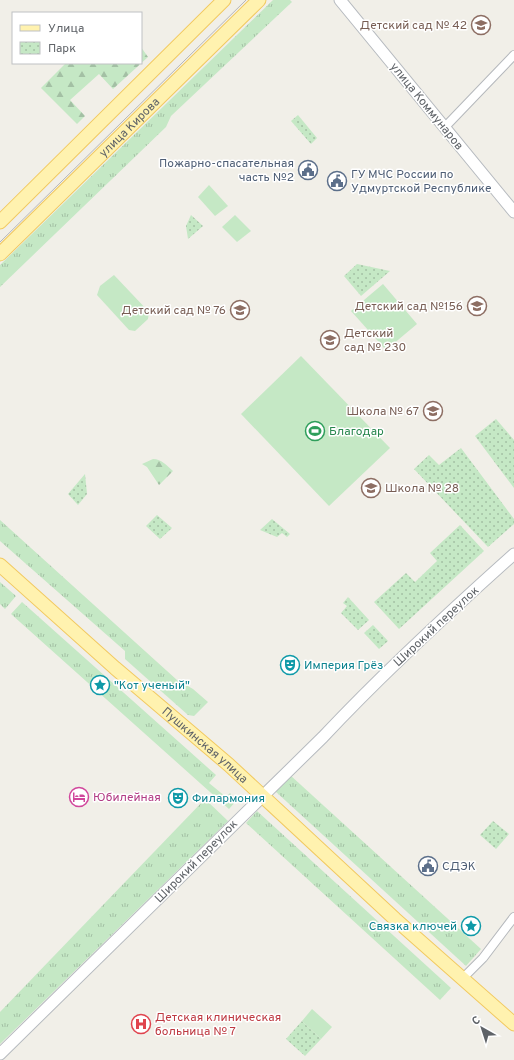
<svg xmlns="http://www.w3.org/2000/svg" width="514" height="1060" font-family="Overpass,sans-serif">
	<defs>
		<pattern id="grass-tufts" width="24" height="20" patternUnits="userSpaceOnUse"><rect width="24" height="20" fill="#c5e8c5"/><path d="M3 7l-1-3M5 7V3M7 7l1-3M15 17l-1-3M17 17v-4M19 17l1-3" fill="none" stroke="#a3c0a4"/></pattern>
		<pattern id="forest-firs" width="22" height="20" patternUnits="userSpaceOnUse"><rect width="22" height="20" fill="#c5e8c5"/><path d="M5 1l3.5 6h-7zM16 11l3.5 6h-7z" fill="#a3c0a4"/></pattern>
		<pattern id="park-dots" width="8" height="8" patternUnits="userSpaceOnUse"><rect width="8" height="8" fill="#c5e8c5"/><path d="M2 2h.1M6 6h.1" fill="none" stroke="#a3c0a4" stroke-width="1.8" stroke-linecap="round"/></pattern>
	</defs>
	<rect width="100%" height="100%" fill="#f1efe8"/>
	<g fill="url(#grass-tufts)">
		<path d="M273,0h17l2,2 -121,114 -5,11 -166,160v-22z"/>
		<path d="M0,520l177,160 16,9 15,13 -14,14 -6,-1 -63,-56v-8l-125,-110z"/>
		<path d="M0,582l16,14 -11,13 -5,-5z"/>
		<path d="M22,602l194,173 -7,8 17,14 4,-4 7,7 -8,9 -218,-195z"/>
		<path d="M290,775l191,174 -15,17 -191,-175z"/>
		<path d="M205,799l23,22 -228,223v-32z"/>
		<path d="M257,811l194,177 -11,12 -194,-177z"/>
	</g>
	<g fill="url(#forest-firs)">
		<path d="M141,47l7,10 -35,32 -14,-15 -29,26 15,16 -8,8 -36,-36 25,-25h75z"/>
		<path d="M153,459c9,0 14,7 20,12l-14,14 -12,-18 -5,-3z"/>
	</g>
	<g fill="url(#park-dots)">
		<path d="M298,115l19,23 -6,6 -20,-23z"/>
		<path d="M191,215l12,11 -15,13 -2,-13z"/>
		<path d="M357,264l33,7 -29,25 -17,-20z"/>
		<path d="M496,419l18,21v48l-39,-52z"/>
		<path d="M461,448l53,71v5l-26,23 -74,-78 15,-14 10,10z"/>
		<path d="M85,474l2,20 -9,11 -10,-11z"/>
		<path d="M157,515l15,13 -12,11 -14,-13z"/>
		<path d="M272,519l18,15 -3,3 -5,-4 -5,4 -17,-7z"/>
		<path d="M460,525l24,26 -85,78 -25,-27 32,-29 9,9 22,-21 -7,-8z"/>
		<path d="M348,597l21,23 -11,10 -17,-17 6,-7 -4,-3z"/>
		<path d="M373,625l15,16 -9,8 -15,-16z"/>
		<path d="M493,821l16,13 -13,15 -16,-14z"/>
		<path d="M302,1021l19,18 -16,17 -19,-17z"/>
	</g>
	<g fill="#c5e8c5">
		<path d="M209,185l19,21 -13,10 -17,-19z"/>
		<path d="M235,215l16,16 -14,11 -15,-15z"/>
		<path d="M114,275l35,37 -1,7 -13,12 -6,-1 -32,-35 3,-9z"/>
		<path d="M383,284l34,40 -31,26 -35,-39z"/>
		<path d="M301,356l89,92 -61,58 -88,-92z"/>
		<path d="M312,1009l20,18 -11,12 -19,-18z"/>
	</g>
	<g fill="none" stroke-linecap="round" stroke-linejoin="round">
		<g stroke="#b5b8bc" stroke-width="10">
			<g id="street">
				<path d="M445,127l69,-72"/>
				<path d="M462,979l21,-21 31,-41"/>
			</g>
		</g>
		<g stroke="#b6babf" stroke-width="13">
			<g id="secondary">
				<path d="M340,0l174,212"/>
				<path d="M0,1054l323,-317c60,-64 125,-124 191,-183"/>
			</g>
		</g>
		<g stroke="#f2c960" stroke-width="15">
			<g id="primary">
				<path d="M0,222l224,-222"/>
				<path id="s1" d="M0,254l259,-254"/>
				<path id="s2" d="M0,565l115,103 114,97 166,154 119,105"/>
			</g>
		</g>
		<use href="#street" stroke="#fff" stroke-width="8"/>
		<use href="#secondary" stroke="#fff" stroke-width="11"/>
		<use href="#primary" stroke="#fff2af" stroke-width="13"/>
		<path stroke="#b6b7b8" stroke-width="1" d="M0,242l246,-242"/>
	</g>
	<defs>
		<g id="school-ring" transform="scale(1)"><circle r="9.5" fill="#fff" stroke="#8d6e63" stroke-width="1.5"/><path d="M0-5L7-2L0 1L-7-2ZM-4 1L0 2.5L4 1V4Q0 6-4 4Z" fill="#8d6e63"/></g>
		<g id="civic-ring" transform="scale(1)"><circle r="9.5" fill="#fff" stroke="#5c6f8a" stroke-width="1.5"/><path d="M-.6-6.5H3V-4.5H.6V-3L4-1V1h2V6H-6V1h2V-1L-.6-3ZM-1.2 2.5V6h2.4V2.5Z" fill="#5c6f8a"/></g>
		<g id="stadium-ring" transform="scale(1)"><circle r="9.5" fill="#fff" stroke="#2e9e5b" stroke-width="1.5"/><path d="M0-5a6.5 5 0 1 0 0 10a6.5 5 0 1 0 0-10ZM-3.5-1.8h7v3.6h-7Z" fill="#2e9e5b"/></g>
		<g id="theatre-ring" transform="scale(1)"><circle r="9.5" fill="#fff" stroke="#0f9aa8" stroke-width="1.5"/><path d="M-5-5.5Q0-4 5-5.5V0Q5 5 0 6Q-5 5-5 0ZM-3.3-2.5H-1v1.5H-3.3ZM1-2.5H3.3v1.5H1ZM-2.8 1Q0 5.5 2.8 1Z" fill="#0f9aa8"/></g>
		<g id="sight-ring" transform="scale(1)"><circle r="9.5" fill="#fff" stroke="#0f9aa8" stroke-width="1.5"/><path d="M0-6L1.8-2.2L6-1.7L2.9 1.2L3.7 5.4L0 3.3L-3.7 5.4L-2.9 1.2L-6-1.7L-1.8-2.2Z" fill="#0f9aa8"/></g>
		<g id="hotel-ring" transform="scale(1)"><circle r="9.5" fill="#fff" stroke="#d1479c" stroke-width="1.5"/><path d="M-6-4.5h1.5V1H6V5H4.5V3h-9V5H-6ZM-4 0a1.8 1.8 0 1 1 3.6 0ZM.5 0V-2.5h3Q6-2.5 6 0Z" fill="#d1479c"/></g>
		<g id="hospital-ring" transform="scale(1)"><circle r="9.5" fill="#fff" stroke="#e0444e" stroke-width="1.5"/><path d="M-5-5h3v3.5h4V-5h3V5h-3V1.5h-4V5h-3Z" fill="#e0444e"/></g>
	</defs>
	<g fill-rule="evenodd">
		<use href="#school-ring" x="481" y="25"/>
		<use href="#civic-ring" x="308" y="170"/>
		<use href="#civic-ring" x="337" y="181"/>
		<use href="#school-ring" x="477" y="306"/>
		<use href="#school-ring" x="240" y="310"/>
		<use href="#school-ring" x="330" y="340"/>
		<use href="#school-ring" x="433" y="411"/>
		<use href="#stadium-ring" x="315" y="431"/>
		<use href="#school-ring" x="371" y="488"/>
		<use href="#theatre-ring" x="290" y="665"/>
		<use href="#sight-ring" x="100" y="685"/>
		<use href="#hotel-ring" x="79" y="797"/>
		<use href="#theatre-ring" x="178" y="798"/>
		<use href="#civic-ring" x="428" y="866"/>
		<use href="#sight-ring" x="471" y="926"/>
		<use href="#hospital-ring" x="141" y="1024"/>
	</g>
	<g text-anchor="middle" stroke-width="3" stroke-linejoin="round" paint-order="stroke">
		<g font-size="12" fill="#785e54" stroke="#fff" text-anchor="end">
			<text x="467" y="29">Детский сад № 42</text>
			<text x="463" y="310">Детский сад №156</text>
			<text x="226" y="314">Детский сад № 76</text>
			<text x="344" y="337" text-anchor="start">Детский<tspan x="344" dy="14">сад № 230</tspan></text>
			<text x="419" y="415">Школа № 67</text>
			<text x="385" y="492" text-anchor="start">Школа № 28</text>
		</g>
		<g font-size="12" fill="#5f6368" stroke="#fff">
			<text transform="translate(427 106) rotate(51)" y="4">улица Коммунаров</text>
			<text dy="4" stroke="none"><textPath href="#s1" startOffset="181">улица Кирова</textPath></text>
			<text transform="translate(436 626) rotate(-43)" y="4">Широкий переулок</text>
			<text dy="4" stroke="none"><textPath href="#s2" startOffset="273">Пушкинская улица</textPath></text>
			<text transform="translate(196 861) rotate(-45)" y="4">Широкий переулок</text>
		</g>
		<g font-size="12" fill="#4e5e75" stroke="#fff" text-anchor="start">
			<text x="294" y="167" text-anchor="end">Пожарно-спасательная<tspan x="294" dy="14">часть №2</tspan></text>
			<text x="351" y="178">ГУ МЧС России по<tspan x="351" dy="14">Удмуртской Республике</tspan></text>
			<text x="442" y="870">СДЭК</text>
		</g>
		<g font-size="12" fill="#27864d" stroke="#fff" text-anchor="start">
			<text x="329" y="435">Благодар</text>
		</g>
		<g font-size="12" fill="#0d838f" stroke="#fff" text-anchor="start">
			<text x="304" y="669">Империя Грёз</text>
			<text x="114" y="689">"Кот ученый"</text>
			<text x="192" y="802">Филармония</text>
			<text x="457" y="930" text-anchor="end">Связка ключей</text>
		</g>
		<g font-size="12" fill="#b23c85" stroke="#fff" text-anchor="start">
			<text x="93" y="801">Юбилейная</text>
		</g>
		<g font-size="12" fill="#be3a42" stroke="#fff" text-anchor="start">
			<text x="155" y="1021">Детская клиническая<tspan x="155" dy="14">больница № 7</tspan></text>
		</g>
	</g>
	<rect x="12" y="12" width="130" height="52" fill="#ffffff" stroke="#bfc1c3"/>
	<rect x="20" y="25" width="20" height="6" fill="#fff2af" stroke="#bfc1c3"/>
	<text x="48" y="32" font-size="12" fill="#5f6368">Улица</text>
	<rect x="20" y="42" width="20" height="12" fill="url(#park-dots)" stroke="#bfc1c3"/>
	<text x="48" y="52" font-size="12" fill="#5f6368">Парк</text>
	<g transform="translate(482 1028) rotate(321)" stroke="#ffffff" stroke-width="3" paint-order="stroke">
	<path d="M0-3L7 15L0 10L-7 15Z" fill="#5f6368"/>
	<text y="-6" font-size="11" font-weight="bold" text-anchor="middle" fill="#5f6368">С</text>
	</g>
</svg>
